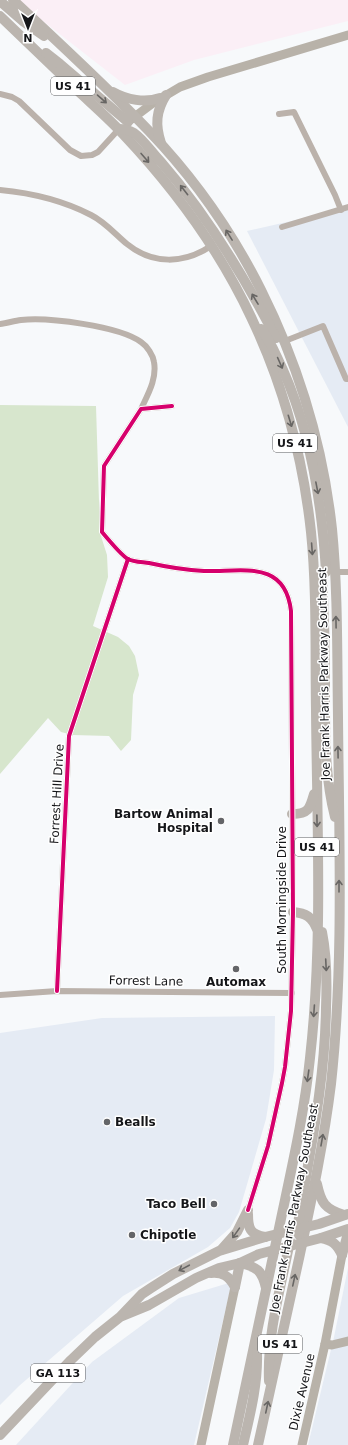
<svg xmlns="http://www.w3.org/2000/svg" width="348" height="1445" font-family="'DejaVu Sans',sans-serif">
	<rect width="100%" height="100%" fill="#f7f9fb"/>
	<g fill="#e5ebf4">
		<path d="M348,208v219l-101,-196z"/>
		<path d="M275,1016l-1,54 -8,49 -27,93 -9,16 -22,19 -85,49 -104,90 -19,19v-372l102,-15z"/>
		<path d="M348,1268v177h-40l26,-108z"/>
		<path d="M232,1282l-38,163h-178l76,-83 87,-64z"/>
	</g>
	<path fill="#fbeff6" d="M16,0h332v21l-154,39 -69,25z"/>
	<path fill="#d7e6cd" d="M0,405l96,1 4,127 7,22 1,22 -15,49 25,11 11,9 6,10 4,19 -6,20 -2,45 -10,11 -12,-15 -36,-1 -12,-3 -13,-14 -48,56z"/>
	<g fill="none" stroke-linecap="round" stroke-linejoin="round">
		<g stroke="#bbb2ab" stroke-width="6">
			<path d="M0,94l12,3 7,4 51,49 11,6 11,-1 6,-3 21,-23"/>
			<path d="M279,114l15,-2 41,83 6,15"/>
			<path d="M0,190c32,3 62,10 91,25 14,7 24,19 36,29 26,21 57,20 84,2"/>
			<path d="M282,227l66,-20"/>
			<path d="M0,324c7,-1 14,-3 21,-4 27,-3 98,6 120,22 6,4 12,13 13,20 3,17 -6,32 -13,47"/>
			<path d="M285,341l38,-15 23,53h2"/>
			<path d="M172,406l-31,3 -37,57 -2,66c5,6 20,24 26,27 5,3 15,3 21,4 18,4 36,7 55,8 38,1 81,-12 87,40l2,301 -2,99 -6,56 -3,16 -14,63 -20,64"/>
			<path d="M333,572h15"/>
			<path d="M57,991l12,-255 59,-177"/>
			<path d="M0,995l57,-4 235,2"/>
		</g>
		<g stroke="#b8b2a9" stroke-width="9">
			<path d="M129,121l24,-18 27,-16 28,-10 140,-42"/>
			<path d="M325,1344l7,1 16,-4"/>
			<path d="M201,1445l34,-158"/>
			<path d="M302,1445l23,-101 17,-89"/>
		</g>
		<g stroke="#bbb5af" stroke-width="10">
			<path d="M13,0c46,43 92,85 136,131 44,46 83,101 112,159 37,74 62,156 71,239 6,62 5,125 6,188 1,121 6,247 -7,367 -7,57 -19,114 -31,170 -14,63 -28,127 -42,191"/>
			<path d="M0,1l24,21 20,14"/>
			<path d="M0,16c26,25 52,50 78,75 15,14 31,28 45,43 51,54 96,115 128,183 32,67 52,141 60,215 6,59 4,119 5,178 1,116 7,233 -6,348 -6,59 -20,117 -32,175 -15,71 -30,141 -45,212"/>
			<path d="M46,53l14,11 68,58"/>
			<path d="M113,92c14,8 32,11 47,6"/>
			<path d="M119,129c5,0 10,1 15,4 10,7 18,20 27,29 46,53 83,114 115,176"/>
			<path d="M161,143c-6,-18 -5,-32 5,-48"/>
			<path d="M261,329c10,12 15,27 22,41 28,63 39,133 43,202"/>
			<path d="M322,572c2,38 3,76 3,114 0,43 -1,88 10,131"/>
			<path d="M292,814c17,0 18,-6 22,-20"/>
			<path d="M293,912c13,1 19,5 24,17"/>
			<path d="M317,1184c4,19 8,25 27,31"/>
			<path d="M248,1214c0,15 2,20 17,23"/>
			<path d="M299,1235l-2,-5c12,-74 28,-147 29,-222 1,-25 1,-51 -4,-76"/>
			<path d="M321,1238c11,2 16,6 21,17"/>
			<path d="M221,1250l16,-18 11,-22"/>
			<path d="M342,1255l6,-22"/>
			<path d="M240,1263c17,4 22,7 26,25"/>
			<path d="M211,1273c12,-1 18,3 24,14"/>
			<path d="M235,1287l5,-24"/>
			<path d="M122,1316l27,-11 47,-27 23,-10 21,-5 19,-9 62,-16 27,-9"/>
			<path d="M269,1381c-2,-48 12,-94 21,-140"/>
			<path d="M0,1435l71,-75 24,-23 25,-20 22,-23 9,-6 22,-14 46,-23 46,-14 54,-13 29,-10"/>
			<path d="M243,1445c7,-30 15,-61 14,-92"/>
		</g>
		<g stroke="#fff" stroke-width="6">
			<g id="cycleway">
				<path d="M172,406l-31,3 -37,57 -2,66c5,6 20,24 26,27 5,3 15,3 21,4 18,4 36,7 55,8 38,1 81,-12 87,40l2,301 -2,99 -6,56 -3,16 -14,63 -20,64"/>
				<path d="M57,991l12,-255 59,-177"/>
			</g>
		</g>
		<use href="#cycleway" stroke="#d6006c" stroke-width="4"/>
	</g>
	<defs><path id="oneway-shaft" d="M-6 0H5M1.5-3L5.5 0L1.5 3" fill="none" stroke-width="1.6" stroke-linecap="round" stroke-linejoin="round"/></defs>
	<g stroke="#686664">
		<use href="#oneway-shaft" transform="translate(102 99) rotate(41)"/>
		<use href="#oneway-shaft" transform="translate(145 158) rotate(49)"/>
		<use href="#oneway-shaft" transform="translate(184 190) rotate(-128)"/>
		<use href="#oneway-shaft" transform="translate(229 235) rotate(-122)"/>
		<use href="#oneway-shaft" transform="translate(255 299) rotate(-121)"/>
		<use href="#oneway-shaft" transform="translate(280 363) rotate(66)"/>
		<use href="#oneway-shaft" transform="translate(290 421) rotate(73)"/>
		<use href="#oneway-shaft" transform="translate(317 488) rotate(79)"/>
		<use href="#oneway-shaft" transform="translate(312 549) rotate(86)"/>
		<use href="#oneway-shaft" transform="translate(336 622) rotate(-91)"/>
		<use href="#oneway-shaft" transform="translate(338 752) rotate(-91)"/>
		<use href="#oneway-shaft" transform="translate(317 821) rotate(89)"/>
		<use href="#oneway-shaft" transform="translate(339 886) rotate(-90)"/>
		<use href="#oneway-shaft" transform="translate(326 965) rotate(87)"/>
		<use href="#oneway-shaft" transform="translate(314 1011) rotate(94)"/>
		<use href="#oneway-shaft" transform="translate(308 1076) rotate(98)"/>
		<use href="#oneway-shaft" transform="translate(322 1140) rotate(-80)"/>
		<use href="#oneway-shaft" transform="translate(236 1233) rotate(125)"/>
		<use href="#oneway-shaft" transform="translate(184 1268) rotate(152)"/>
		<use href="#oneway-shaft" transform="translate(294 1280) rotate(-78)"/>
		<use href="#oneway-shaft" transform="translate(267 1407) rotate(-78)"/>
	</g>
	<g fill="#646568" stroke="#fff" stroke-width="1.5">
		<circle cx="221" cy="821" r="4"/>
		<circle cx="236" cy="969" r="4"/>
		<circle cx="107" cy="1122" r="4"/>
		<circle cx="214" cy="1204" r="4"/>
		<circle cx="132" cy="1235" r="4"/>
	</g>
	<g text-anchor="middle" stroke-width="3" stroke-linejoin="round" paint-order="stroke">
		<g fill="#fff" stroke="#5b5c5e" stroke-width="1">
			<rect x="51" y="77" width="44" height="18" rx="3"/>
			<rect x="273" y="434" width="44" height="18" rx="3"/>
			<rect x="295" y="838" width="44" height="18" rx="3"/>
			<rect x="258" y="1335" width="44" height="18" rx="3"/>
			<rect x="31" y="1364" width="54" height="18" rx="3"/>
		</g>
		<g font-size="11" font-weight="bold" fill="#151619">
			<text x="73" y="90">US 41</text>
			<text x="295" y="447">US 41</text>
			<text x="317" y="851">US 41</text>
			<text x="280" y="1348">US 41</text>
			<text x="58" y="1377">GA 113</text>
		</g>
		<g font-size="12" fill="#151619" stroke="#fff">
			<text transform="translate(324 674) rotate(-91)" y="4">Joe Frank Harris Parkway Southeast</text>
			<text transform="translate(57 794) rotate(-87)" y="4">Forrest Hill Drive</text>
			<text transform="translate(282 900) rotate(-90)" y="4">South Morningside Drive</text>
			<text transform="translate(146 981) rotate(1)" y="4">Forrest Lane</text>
			<text transform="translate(294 1208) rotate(-79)" y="4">Joe Frank Harris Parkway Southeast</text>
			<text transform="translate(302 1392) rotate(-77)" y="4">Dixie Avenue</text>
		</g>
		<g font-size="12" font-weight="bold" fill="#151619" stroke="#fff" text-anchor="end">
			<text x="213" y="818">Bartow Animal<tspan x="213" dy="14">Hospital</tspan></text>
			<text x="236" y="986" text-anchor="middle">Automax</text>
			<text x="115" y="1126" text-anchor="start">Bealls</text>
			<text x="206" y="1208">Taco Bell</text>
			<text x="140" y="1239" text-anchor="start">Chipotle</text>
		</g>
	</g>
	<g transform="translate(28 28) rotate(180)" stroke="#ffffff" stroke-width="3" paint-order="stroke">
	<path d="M0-3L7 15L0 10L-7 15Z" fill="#151619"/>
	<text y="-6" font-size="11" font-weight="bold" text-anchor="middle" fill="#151619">N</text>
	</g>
</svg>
